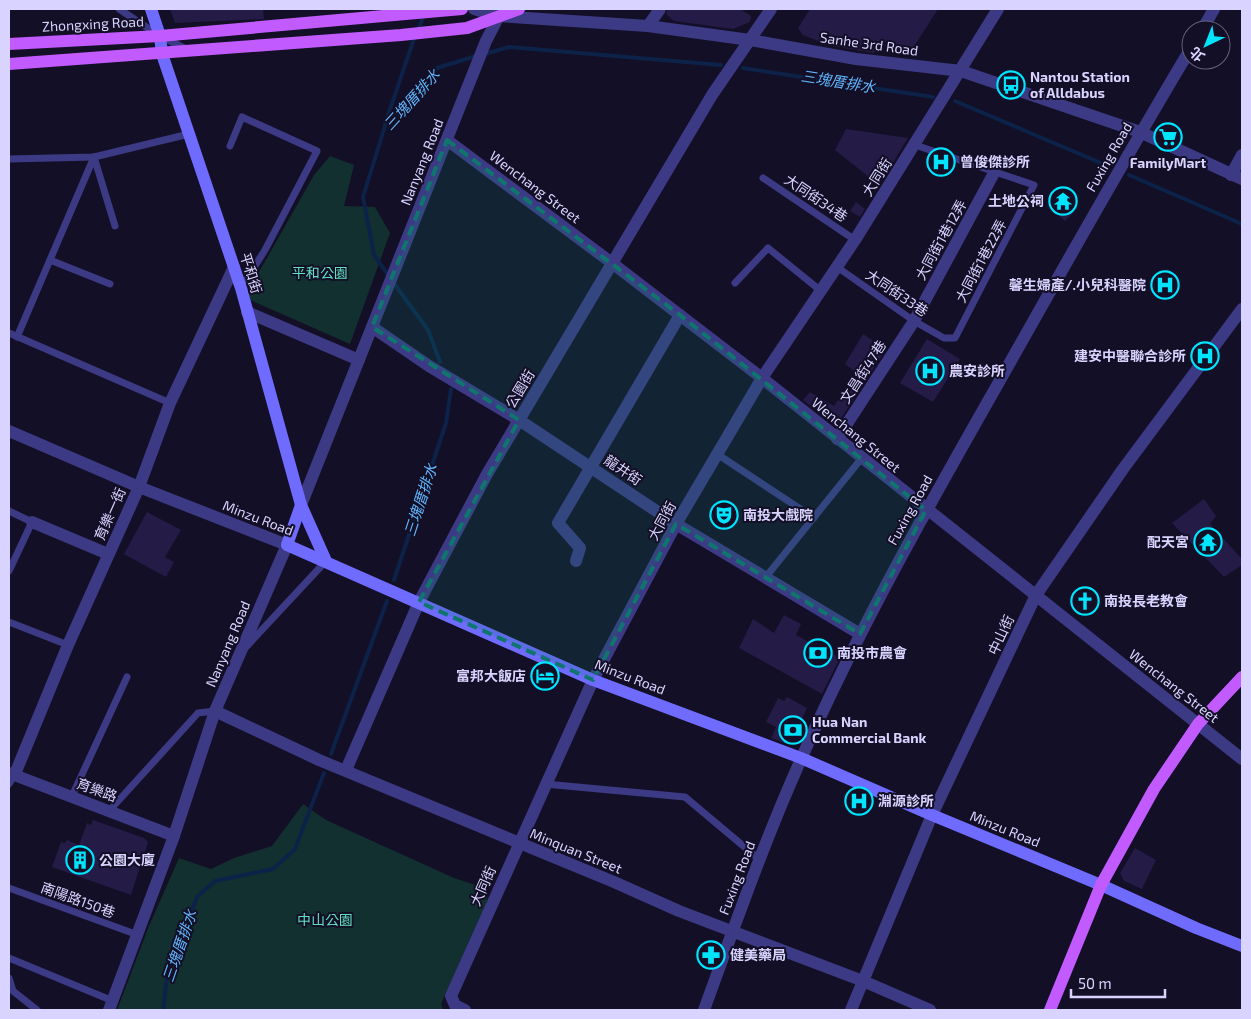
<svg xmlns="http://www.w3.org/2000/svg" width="1251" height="1019" font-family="'Exo 2','Noto Sans TC',sans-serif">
	<rect width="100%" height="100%" fill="#130f26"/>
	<g fill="#12302f">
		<path d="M330,156l24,9 -10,41 31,1 15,26 -40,111 -102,-45 3,-13 63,-111z"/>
		<path d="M303,804l23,16 128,58 34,11 -1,12 -46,103 2,6h-326l32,-84 30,-68 32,11 23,-11 38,-12z"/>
	</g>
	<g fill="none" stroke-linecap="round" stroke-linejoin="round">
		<g stroke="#0c2248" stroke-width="4">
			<path d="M418,30l6,-15"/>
			<path d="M485,54l24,-7 212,18"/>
			<path d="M743,68l190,29"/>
			<path d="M955,101l153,65"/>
			<path d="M385,124l30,-88"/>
			<path d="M1129,175l113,49"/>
			<path d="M389,276l-15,-21 -11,-58 22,-71 52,-58 39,-12"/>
			<path d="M393,282l35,48 12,32"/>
			<path d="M394,580l52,-157 5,-34"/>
			<path d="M331,754l56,-153"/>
			<path d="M163,1010l4,-33 30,-80 18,-16 58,-12 22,-20 29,-76"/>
		</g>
	</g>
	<g fill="#241b47">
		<path d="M170,9h93l1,10 -89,4z"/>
		<path d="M668,9h72l11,7 -1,6 -17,7 -59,-8 -8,-7z"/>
		<path d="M810,9h128l-30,47 -26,-16 -8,13 -54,-9 -2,-3 -15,-6 -5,-7z"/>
		<path d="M846,129l62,9 -29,47 -44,-35z"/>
		<path d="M1062,193l16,15 -13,13 -15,-13z"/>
		<path d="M856,202l9,7 -5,8 -10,-6z"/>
		<path d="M1167,269l10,6 -14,25 -10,-6z"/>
		<path d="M863,334l23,15 -50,77 -33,-26 7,-8 24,14 23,-33 -12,-9z"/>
		<path d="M927,339l33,20 -27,43 -33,-19z"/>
		<path d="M1204,499l12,17 -6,8 32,35v6l-18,12 -52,-54z"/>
		<path d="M147,512l34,18 -16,27 9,5 -8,15 -42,-23z"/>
		<path d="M784,615l17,9 -5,11 44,23 -18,36 -83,-46 14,-29 21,14z"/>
		<path d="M787,697l20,11 -17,37 -19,-7 5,-11 -10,-5 12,-24 6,3z"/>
		<path d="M93,820l51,18 4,4 -17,53 -79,-28 9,-25 4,1 2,-3 12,5 8,-22 4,2z"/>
		<path d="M1135,848l21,12 -14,29 -18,-8 -4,-8z"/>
	</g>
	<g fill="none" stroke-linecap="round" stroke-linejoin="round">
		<g stroke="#3d3a85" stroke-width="7">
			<path d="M119,9l41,27 26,13"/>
			<path d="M230,146l12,-29 75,34 -52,99 -24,38"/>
			<path d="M9,159l85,-2 95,-23"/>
			<path d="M763,178l92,62"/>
			<path d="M50,260l60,24"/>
			<path d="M837,267l77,54 30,17h11l79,-153 -119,-40"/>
			<path d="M735,283l33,-35 53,43"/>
			<path d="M9,333l161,70"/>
			<path d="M17,337l77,-180 21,69"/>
			<path d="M717,454l97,64"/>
			<path d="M9,511l23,11 -23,49"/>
			<path d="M765,578l96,-119"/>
			<path d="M9,622l59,23"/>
			<path d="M247,646l79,-85"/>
			<path d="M9,784l6,-10"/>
			<path d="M545,784l140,13 75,63"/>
			<path d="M72,796l55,-119"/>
			<path d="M110,810l88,-97 17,-2"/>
			<path d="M9,888l129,47"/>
			<path d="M9,958l104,43"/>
			<path d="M9,978l4,13 24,19"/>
		</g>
		<g stroke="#3d3a85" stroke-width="12">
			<path d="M474,9l23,7 151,10 102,14 106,19 105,12 179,61 102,47"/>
			<path d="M648,26l12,-17"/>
			<path d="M1202,30l12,-21"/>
			<path d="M447,140l165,123 150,115 480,381"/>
			<path d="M1231,175l11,-20"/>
			<path d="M247,312l112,48"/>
			<path d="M372,327l57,39 90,54 157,104 184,110"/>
			<path d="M9,431l130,56 148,58 -72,166 -41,125 -65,174"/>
			<path d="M837,439l77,-118 80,-148"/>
			<path d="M301,505l185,-464 15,-29"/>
			<path d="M32,522l76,32"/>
			<path d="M576,561l4,-13 -22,-25 122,-208"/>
			<path d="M215,711l104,49 295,122 65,29 184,70 67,29"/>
			<path d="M346,770l73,-168 68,-128 225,-379 59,-86"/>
			<path d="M9,773l165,63"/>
			<path d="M15,774l53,-129 71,-158 31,-84 64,-136"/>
			<path d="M465,1010l-10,-5 -4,-9 142,-316 83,-156 86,-146 93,-138 143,-231"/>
			<path d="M704,1010c31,-85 61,-171 98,-253 57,-129 127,-252 197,-375 63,-112 126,-224 192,-334"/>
			<path d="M851,1010l81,-195 104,-220 87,-126 119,-160"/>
		</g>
		<g stroke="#6f6bff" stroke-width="12">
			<path d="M151,9l9,27 2,18 79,234 60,217 25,56"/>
			<path d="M301,505l-14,40 306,135 208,78 131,57 169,70 95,43 46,18"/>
		</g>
		<g stroke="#c25bff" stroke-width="12">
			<path d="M9,44l151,-8 302,-27"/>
			<path d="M9,64l392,-29 66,-7 52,-19"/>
			<path d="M1050,1010l51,-125 53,-96 44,-65 44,-47"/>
		</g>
	</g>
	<path fill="#0f766e" fill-opacity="0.2" stroke="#0f766e" stroke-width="4" stroke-dasharray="10 6" stroke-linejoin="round" d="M447,140l233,175 246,195 -66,124 -184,-110 -83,156 -174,-78 100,-182 -147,-93z"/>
	<defs>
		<g id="bus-ring" transform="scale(1.4375)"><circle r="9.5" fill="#130f26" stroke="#00e5ff" stroke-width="1.5"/><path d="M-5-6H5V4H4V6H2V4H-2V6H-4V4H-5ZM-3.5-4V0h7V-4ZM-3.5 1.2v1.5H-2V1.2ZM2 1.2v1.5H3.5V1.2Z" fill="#00e5ff"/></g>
		<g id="supermarket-ring" transform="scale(1.4375)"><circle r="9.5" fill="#130f26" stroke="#00e5ff" stroke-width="1.5"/><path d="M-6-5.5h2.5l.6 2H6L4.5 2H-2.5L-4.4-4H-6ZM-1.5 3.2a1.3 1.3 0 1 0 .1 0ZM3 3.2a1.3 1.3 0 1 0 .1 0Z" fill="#00e5ff"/></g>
		<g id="hospital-ring" transform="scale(1.4375)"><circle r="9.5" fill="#130f26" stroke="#00e5ff" stroke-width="1.5"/><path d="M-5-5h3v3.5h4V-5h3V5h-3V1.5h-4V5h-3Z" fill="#00e5ff"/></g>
		<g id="temple-ring" transform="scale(1.4375)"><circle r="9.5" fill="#130f26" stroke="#00e5ff" stroke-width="1.5"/><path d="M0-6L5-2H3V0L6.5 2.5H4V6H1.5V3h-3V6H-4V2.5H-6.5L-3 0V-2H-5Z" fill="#00e5ff"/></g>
		<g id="theatre-ring" transform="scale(1.4375)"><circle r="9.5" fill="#130f26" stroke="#00e5ff" stroke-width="1.5"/><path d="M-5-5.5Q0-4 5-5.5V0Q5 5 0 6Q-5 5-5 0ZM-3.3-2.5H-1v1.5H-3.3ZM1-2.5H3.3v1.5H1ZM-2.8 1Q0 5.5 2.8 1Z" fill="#00e5ff"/></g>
		<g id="church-ring" transform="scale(1.4375)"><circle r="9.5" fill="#130f26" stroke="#00e5ff" stroke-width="1.5"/><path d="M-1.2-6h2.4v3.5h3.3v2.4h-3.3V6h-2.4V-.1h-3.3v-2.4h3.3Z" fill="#00e5ff"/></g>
		<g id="bank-ring" transform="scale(1.4375)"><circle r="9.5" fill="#130f26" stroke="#00e5ff" stroke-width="1.5"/><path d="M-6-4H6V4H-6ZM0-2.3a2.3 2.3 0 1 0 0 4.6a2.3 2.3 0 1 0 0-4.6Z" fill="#00e5ff"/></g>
		<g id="hotel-ring" transform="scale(1.4375)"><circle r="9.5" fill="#130f26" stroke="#00e5ff" stroke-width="1.5"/><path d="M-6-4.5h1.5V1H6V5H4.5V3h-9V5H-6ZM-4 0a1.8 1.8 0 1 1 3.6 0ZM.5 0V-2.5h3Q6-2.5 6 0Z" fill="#00e5ff"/></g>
		<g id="building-ring" transform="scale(1.4375)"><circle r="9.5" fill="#130f26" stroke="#00e5ff" stroke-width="1.5"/><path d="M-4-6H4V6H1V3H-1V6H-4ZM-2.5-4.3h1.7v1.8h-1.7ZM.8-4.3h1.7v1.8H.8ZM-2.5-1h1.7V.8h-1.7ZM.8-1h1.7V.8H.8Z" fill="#00e5ff"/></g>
		<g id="pharmacy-ring" transform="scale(1.4375)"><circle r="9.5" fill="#130f26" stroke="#00e5ff" stroke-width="1.5"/><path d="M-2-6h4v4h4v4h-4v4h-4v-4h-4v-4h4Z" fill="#00e5ff"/></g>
	</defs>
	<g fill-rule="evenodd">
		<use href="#bus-ring" x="1011" y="85"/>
		<use href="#supermarket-ring" x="1168" y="137"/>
		<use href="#hospital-ring" x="941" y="162"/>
		<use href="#temple-ring" x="1063" y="201"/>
		<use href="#hospital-ring" x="1165" y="285"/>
		<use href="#hospital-ring" x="1205" y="356"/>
		<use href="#hospital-ring" x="930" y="371"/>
		<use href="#theatre-ring" x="724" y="515"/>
		<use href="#temple-ring" x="1208" y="542"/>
		<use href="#church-ring" x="1085" y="601"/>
		<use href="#bank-ring" x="818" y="653"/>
		<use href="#hotel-ring" x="545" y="676"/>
		<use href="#bank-ring" x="793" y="730"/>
		<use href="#hospital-ring" x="859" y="801"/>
		<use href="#building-ring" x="80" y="860"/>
		<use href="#pharmacy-ring" x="711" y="955"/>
	</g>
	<g text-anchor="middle" stroke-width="4" stroke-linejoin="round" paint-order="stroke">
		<g font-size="14" fill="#d9d4ff" stroke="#130f26">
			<text transform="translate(93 24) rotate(-3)" y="5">Zhongxing Road</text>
			<text transform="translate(869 44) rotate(8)" y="5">Sanhe 3rd Road</text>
			<text transform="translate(1109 157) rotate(-60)" y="5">Fuxing Road</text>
			<text transform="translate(422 162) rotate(-68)" y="5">Nanyang Road</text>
			<text transform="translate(877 177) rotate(-58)" y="5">大同街</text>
			<text transform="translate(535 187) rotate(37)" y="5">Wenchang Street</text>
			<text transform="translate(816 198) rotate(34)" y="5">大同街34巷</text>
			<text transform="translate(941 240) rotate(-61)" y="5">大同街1巷12弄</text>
			<text transform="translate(981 261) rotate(-62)" y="5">大同街1巷22弄</text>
			<text transform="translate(251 273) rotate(73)" y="5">平和街</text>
			<text transform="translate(897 293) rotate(34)" y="5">大同街33巷</text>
			<text transform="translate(863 372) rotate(-57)" y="5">文昌街47巷</text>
			<text transform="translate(520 389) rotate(-59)" y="5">公園街</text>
			<text transform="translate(856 435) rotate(39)" y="5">Wenchang Street</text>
			<text transform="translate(623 470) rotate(34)" y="5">龍井街</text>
			<text transform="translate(910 510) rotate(-61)" y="5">Fuxing Road</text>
			<text transform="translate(110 514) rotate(-66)" y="5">育樂一街</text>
			<text transform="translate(258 518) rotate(21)" y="5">Minzu Road</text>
			<text transform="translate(662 521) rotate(-61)" y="5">大同街</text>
			<text transform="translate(1001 635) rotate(-65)" y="5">中山街</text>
			<text transform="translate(228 644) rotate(-67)" y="5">Nanyang Road</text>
			<text transform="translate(630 677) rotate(21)" y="5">Minzu Road</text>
			<text transform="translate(1174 686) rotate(38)" y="5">Wenchang Street</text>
			<text transform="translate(97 790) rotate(20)" y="5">育樂路</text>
			<text transform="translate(1005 829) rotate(22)" y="5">Minzu Road</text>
			<text transform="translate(576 851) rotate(22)" y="5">Minquan Street</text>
			<text transform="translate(737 878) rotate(-69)" y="5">Fuxing Road</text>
			<text transform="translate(483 886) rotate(-66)" y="5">大同街</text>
			<text transform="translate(78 900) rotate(20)" y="5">南陽路150巷</text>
		</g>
		<g font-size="14" font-weight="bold" fill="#d9d4ff" stroke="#130f26" text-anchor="start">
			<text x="1030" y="82">Nantou Station<tspan x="1030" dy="16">of Alldabus</tspan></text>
			<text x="960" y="167">曾俊傑診所</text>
			<text x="1168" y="168" text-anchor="middle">FamilyMart</text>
			<text x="1044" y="206" text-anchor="end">土地公祠</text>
			<text x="1146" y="290" text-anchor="end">馨生婦產/.小兒科醫院</text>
			<text x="1186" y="361" text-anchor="end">建安中醫聯合診所</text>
			<text x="949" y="376">農安診所</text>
			<text x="743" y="520">南投大戲院</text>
			<text x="1189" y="547" text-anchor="end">配天宮</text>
			<text x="1104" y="606">南投長老教會</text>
			<text x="837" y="658">南投市農會</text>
			<text x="526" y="681" text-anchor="end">富邦大飯店</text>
			<text x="812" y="727">Hua Nan<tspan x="812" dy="16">Commercial Bank</tspan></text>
			<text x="878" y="806">淵源診所</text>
			<text x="99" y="865">公園大廈</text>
			<text x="730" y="960">健美藥局</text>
		</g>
		<g font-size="14" fill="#5fe0c0" stroke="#130f26">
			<text x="320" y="278">平和公園</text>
			<text x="325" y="925">中山公園</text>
		</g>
		<g font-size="15" font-style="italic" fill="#62b6ff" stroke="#130f26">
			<text transform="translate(838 82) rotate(9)" y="5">三塊厝排水</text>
			<text transform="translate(412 100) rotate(-48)" y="5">三塊厝排水</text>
			<text transform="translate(421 500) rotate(-72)" y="5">三塊厝排水</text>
			<text transform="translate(180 946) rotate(-71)" y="5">三塊厝排水</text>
		</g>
	</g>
	<rect width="1251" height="1019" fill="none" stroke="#d9d4ff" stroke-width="20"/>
	<g transform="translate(1206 45) rotate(223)"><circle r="24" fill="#130f26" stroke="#625e7d"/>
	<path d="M0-4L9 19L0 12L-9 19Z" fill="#00e5ff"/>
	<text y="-8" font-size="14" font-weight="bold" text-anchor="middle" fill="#d9d4ff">北</text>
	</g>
	<path d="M1071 989v8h94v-8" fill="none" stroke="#d9d4ff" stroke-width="2.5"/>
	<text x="1078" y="989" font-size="15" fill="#d9d4ff" stroke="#130f26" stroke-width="4" paint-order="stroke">50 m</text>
</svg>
